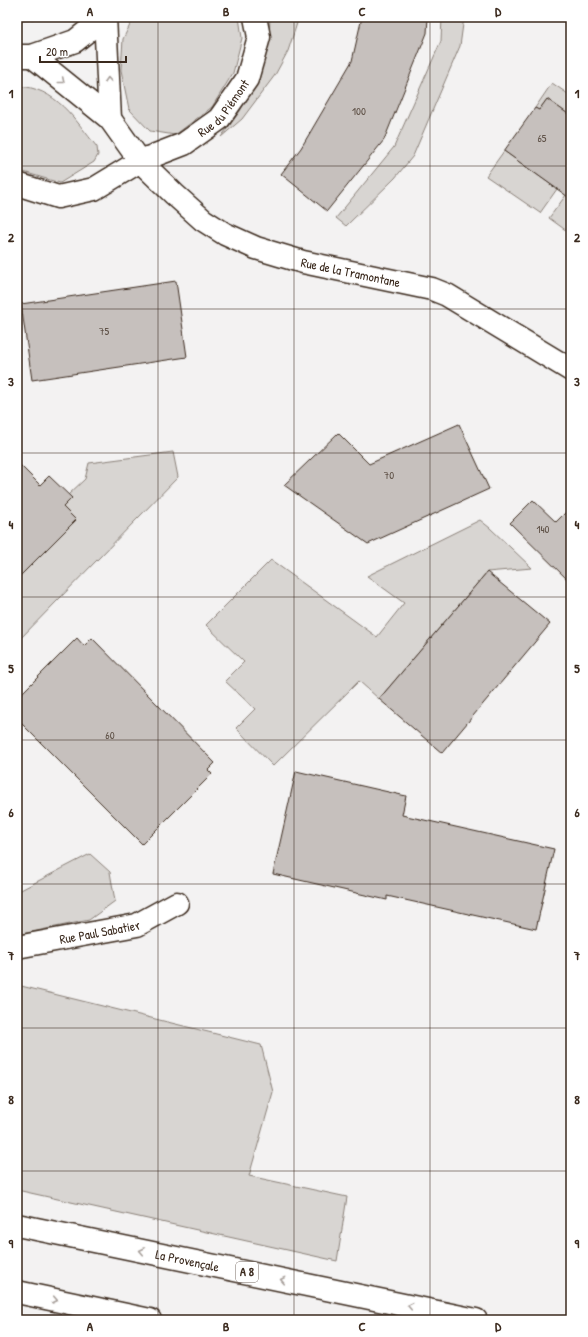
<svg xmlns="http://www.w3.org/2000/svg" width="588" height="1337" font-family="'Patrick Hand',sans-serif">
	<rect width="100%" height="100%" fill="#f3f2f2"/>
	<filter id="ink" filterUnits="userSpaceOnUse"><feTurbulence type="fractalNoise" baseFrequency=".025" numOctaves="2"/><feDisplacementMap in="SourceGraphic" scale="8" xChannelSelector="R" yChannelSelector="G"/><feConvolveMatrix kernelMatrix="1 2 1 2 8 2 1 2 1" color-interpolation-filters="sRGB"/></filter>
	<g filter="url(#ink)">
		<g fill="#d8d5d2" stroke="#8a8078">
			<path d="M17,17h26l-26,5z"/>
			<path d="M134,17h105l3,21 -9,35 -21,34 -37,28 -25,-4 -21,-22 -8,-39 2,-31z"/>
			<path d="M270,17h29l-11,34 -13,24 -33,44 -21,18 19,-26 17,-34 12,-34z"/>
			<path d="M442,17h22l-4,29 -47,110 -18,22 -49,48 -10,-8 58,-71 47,-106z"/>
			<path d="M552,83l19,13v20l-24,-17 -8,11 -4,-2z"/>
			<path d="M17,86c39,1 58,34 80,61l1,8 -4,7 -34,21 -43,-13z"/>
			<path d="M504,151l53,38 -17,24 -54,-37z"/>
			<path d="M566,195l5,3v36l-22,-16z"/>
			<path d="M173,452l5,25 -161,165v-63l59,-59 -13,-13 5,-12 17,-16 4,-16z"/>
			<path d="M480,520l10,8 42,40 -45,4 -108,127 -20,-18 -86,85 -37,-38 19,-19 -30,-28 19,-19 -38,-37 65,-65 106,77 27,-34 -37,-27z"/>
			<path d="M90,854l20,18 5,29 -26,19 -72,15v-43z"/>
			<path d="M17,985l244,60 12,47 -24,84 98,21 -10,64 -320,-71z"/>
		</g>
		<g fill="#c6c0bd" stroke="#3b2a1e">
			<path d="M362,17h66l-1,16 -43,107 -57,71 -46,-37 20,-26 51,-87z"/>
			<path d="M547,99l24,17v83l-67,-48 31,-43 4,2z"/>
			<path d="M176,281l11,76 -155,23 -11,-76z"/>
			<path d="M459,424l30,65 -121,55 -84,-59 54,-52 31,31z"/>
			<path d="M17,462l23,23 9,-9 23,22 -9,9 13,13 -59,59z"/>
			<path d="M533,500l23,22 15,-15v76l-61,-60z"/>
			<path d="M487,572l63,52 -108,129 -63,-54z"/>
			<path d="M77,638l7,8 8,-8 123,125 -7,7 4,4 -70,70 -125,-125v-21z"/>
			<path d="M296,771l110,25 -4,19 152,34 -18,80 -149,-33v4l-114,-26z"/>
		</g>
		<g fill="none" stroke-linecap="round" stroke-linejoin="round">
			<g stroke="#3b2a1e" stroke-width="25">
				<g id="street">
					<path d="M105,17l5,102"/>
					<path id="s1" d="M32,56l78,63 30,42 34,33 29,26 22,14 31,14 47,14 129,27 15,6 124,75"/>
					<path id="s2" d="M17,184l41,13 36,-8 46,-28 44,-17 35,-25 28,-40 12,-42 -4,-20"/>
					<path id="s3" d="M17,947l120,-22 40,-22"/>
				</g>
			</g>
			<g stroke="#3b2a1e" stroke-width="25">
				<path id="secondary" d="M17,56h15l43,-15 30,-24"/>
			</g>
			<g stroke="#3b2a1e" stroke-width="25">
				<g id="highway">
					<path id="s4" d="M17,1225l459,95"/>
					<path d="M17,1292l133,28"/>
				</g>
			</g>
			<use href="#street" stroke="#fff" stroke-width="22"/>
			<use href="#secondary" stroke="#fff" stroke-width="22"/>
			<use href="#highway" stroke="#fff" stroke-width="22"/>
		</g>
		<defs><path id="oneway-chevron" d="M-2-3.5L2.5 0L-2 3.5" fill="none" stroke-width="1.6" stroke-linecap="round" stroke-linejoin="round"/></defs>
		<g stroke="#a79f9a">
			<use href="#oneway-chevron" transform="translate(108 80) rotate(-93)"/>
			<use href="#oneway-chevron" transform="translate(62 81) rotate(39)"/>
			<use href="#oneway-chevron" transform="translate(142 1251) rotate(-168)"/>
			<use href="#oneway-chevron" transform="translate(283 1280) rotate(-168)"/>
			<use href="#oneway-chevron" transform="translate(55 1300) rotate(12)"/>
			<use href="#oneway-chevron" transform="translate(410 1306) rotate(-168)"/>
		</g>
	</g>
	<path fill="none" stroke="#3b2a1e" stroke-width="1" stroke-opacity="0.55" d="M158,17v1303M294,17v1303M430,17v1303M17,166h554M17,309h554M17,453h554M17,597h554M17,740h554M17,884h554M17,1028h554M17,1171h554"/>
	<g text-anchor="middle" stroke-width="4" stroke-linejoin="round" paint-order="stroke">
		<g font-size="11" fill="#5e5046">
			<text x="359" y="115">100</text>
			<text x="542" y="142">65</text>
			<text x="104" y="335">75</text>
			<text x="389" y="479">70</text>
			<text x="543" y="533">140</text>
			<text x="110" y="739">60</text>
		</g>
		<rect fill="#fff" stroke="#766a62" stroke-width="1" x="236" y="1262" width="22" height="20" rx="3"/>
		<g font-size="12" font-weight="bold" fill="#3b2a1e">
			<text x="247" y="1276">A 8</text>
		</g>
		<g font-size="13" fill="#3b2a1e" stroke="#fff">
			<text dy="5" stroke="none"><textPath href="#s2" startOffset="235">Rue du Piémont</textPath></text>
			<text dy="5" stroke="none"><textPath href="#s1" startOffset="396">Rue de la Tramontane</textPath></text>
			<text dy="5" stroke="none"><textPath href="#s3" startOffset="84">Rue Paul Sabatier</textPath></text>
			<text dy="5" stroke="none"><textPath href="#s4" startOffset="174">La Provençale</textPath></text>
		</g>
	</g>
	<rect width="588" height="1337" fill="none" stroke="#fff" stroke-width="44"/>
	<path d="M40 56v6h86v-6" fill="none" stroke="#3b2a1e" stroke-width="2"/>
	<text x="46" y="56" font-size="12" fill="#3b2a1e" stroke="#ffffff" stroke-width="3" paint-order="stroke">20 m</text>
	<rect x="22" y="22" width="544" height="1293" fill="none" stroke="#3b2a1e" stroke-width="1.5"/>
	<g font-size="13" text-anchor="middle" font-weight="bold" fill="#3b2a1e">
		<text x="90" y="16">A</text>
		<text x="226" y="16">B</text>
		<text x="362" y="16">C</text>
		<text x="498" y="16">D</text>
		<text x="11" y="98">1</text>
		<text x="577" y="98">1</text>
		<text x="11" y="242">2</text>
		<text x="577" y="242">2</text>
		<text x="11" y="386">3</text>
		<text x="577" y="386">3</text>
		<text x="11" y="529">4</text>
		<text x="577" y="529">4</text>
		<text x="11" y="673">5</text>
		<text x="577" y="673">5</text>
		<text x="11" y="817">6</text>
		<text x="577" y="817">6</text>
		<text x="11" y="960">7</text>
		<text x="577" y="960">7</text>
		<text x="11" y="1104">8</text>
		<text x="577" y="1104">8</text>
		<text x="11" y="1248">9</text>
		<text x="577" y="1248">9</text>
		<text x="90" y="1331">A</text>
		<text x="226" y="1331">B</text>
		<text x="362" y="1331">C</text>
		<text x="498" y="1331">D</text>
	</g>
</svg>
